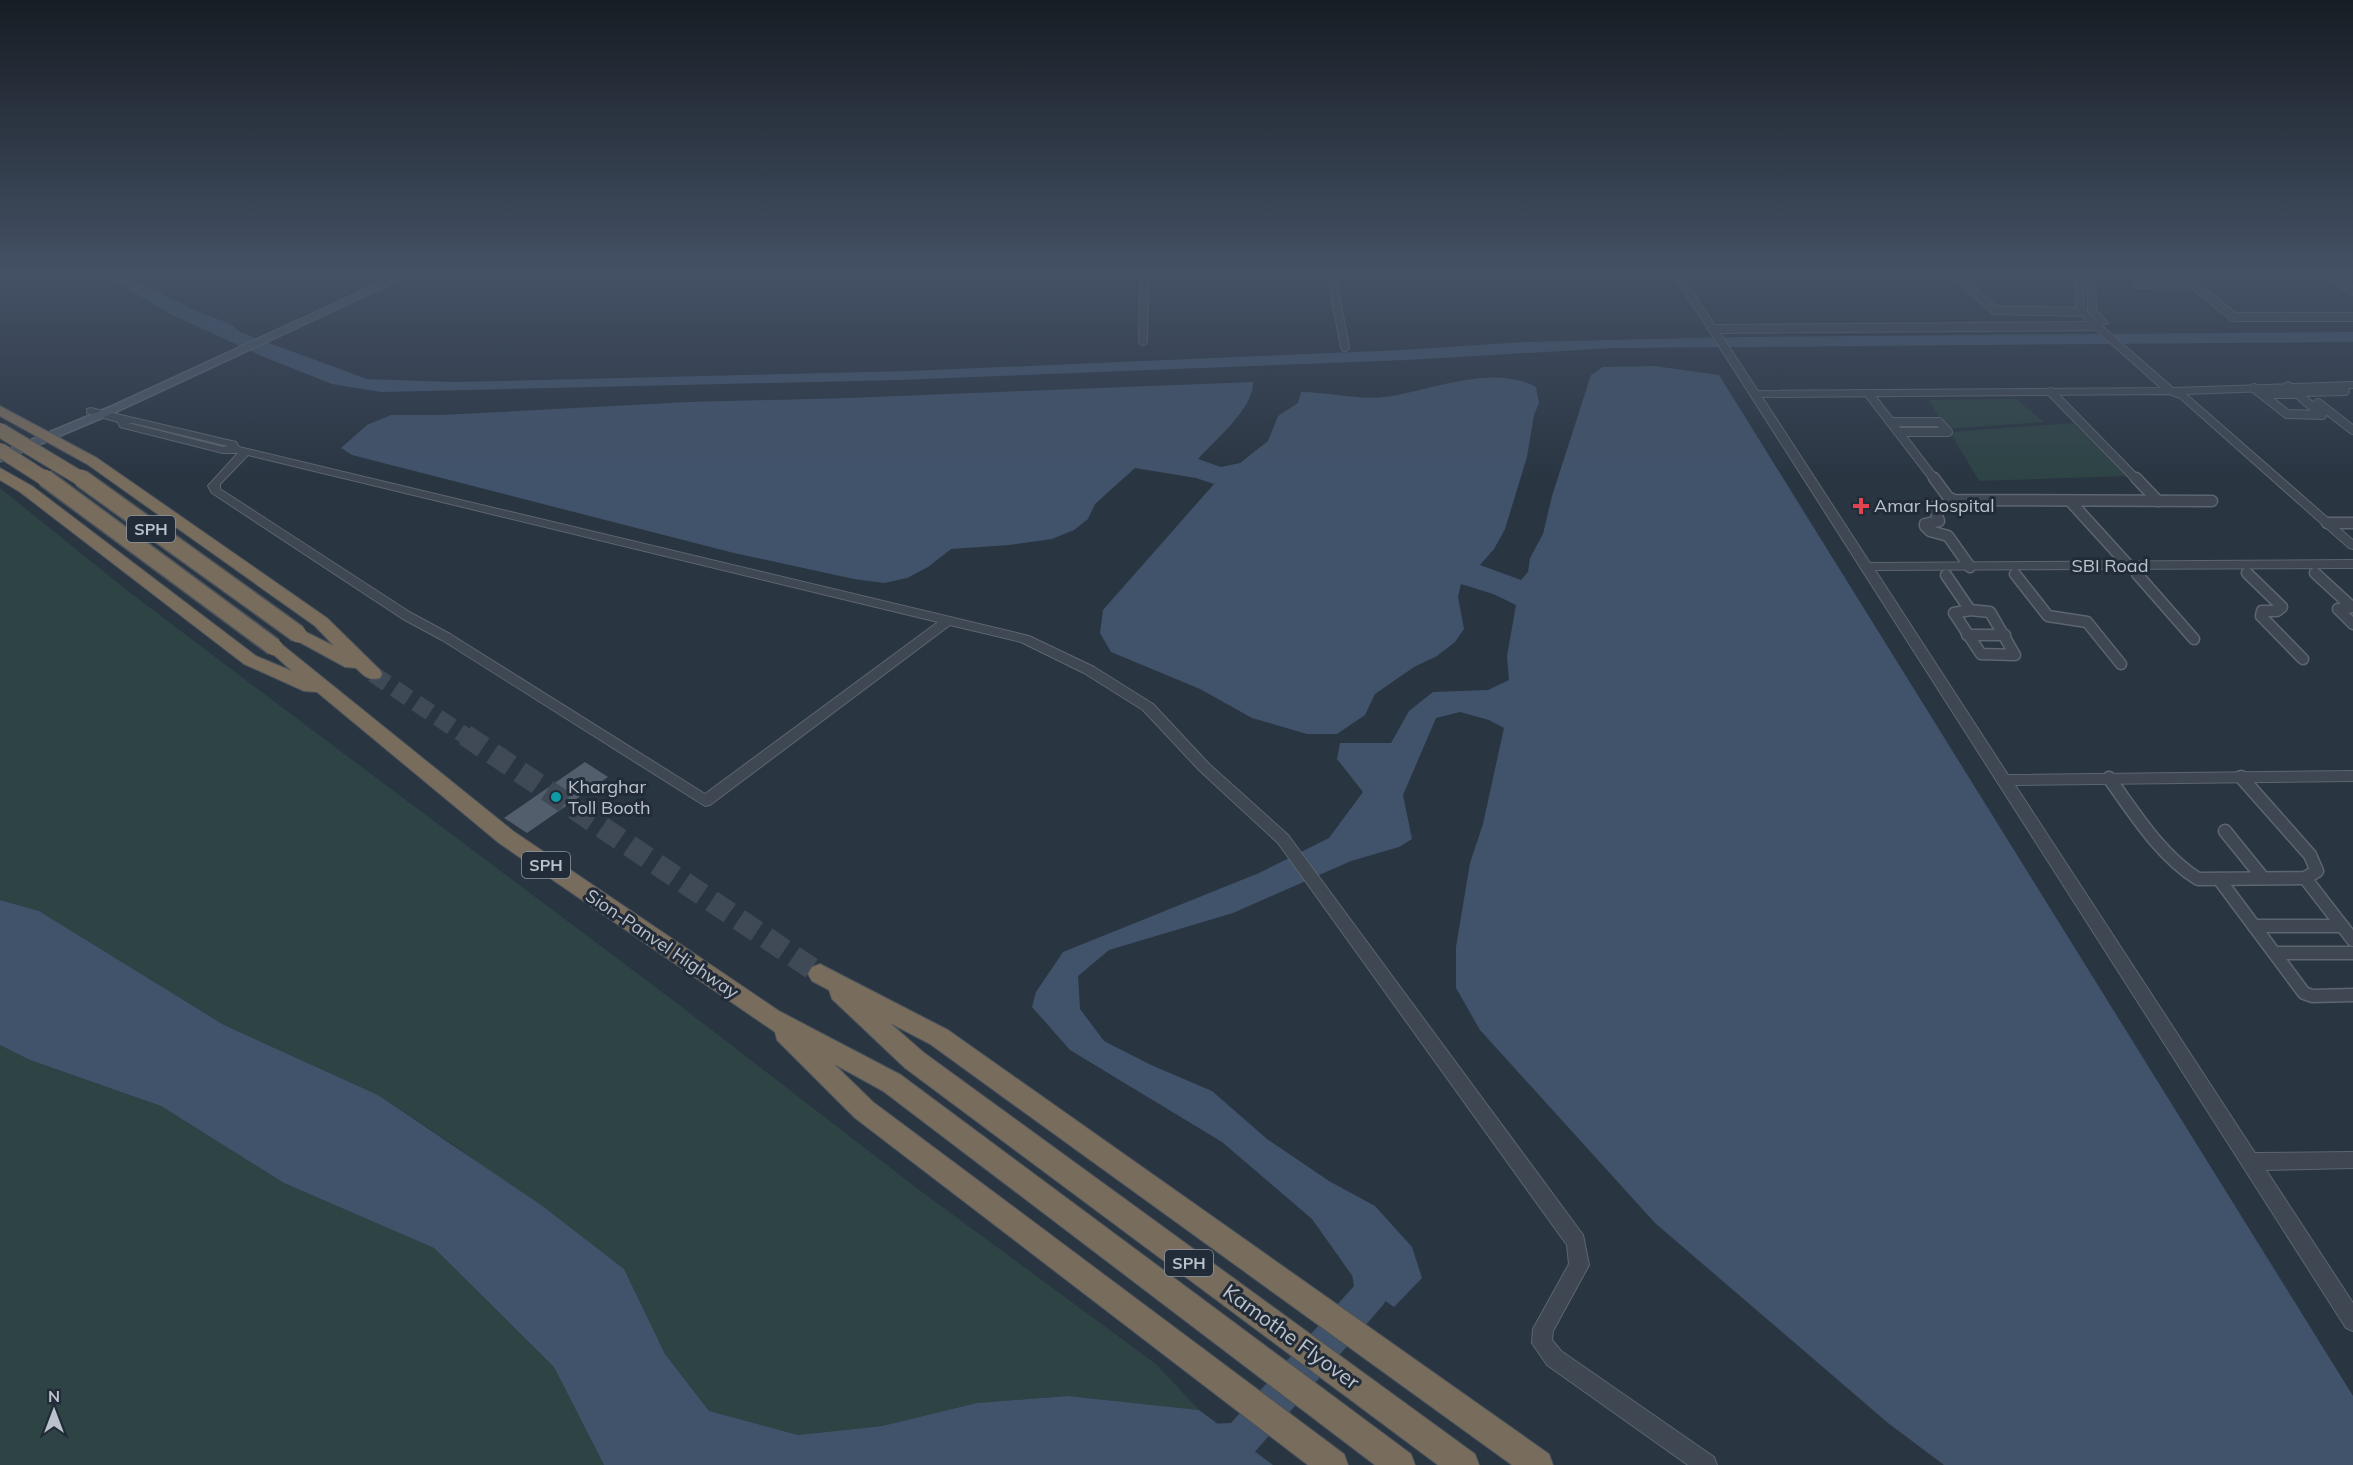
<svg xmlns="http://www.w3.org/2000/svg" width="2353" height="1465" font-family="Mulish,sans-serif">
	<rect width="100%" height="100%" fill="#2a3542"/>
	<g fill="#2d4344">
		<path d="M2016,399l28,23 -98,7 -17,-29z"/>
		<path d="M2073,423l53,53 -147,5 -29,-49z"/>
		<path d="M0,488l128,103 119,90 431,323 240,185 238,175 43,46 -131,-14 -91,7 -95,23 -84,9 -89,-24 -44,-57 -41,-85 -169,-123 -77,-51 -154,-70 -185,-114 -39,-11z"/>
		<path d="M0,1045l30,15 131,46 123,77 150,65 120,119 50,98h-604z"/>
	</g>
	<g fill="#41536a">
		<path d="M83,274h29l29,9 51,26 36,14 14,10 125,46 86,3 456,-11 493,-21 122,-8 216,-5 613,-5v10l-739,6 -208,12 -508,20 -517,12 -49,-8 -68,-27 -90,-41 -53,-31 -20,-9z"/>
		<path d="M1654,366l65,9 634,1021v69h-409l-56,-42 -233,-200 -175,-193 -24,-42v-41l14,-84 13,-39 21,-96 -15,-8 -29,-8 -24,6 -33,77 9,44 -13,8 -48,14 -118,52 -124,37 -31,26 2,33 24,32 47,24 61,26 55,48 62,42 46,25 37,41 10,31 -28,29 -38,-26 -44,-62 -90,-77 -152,-92 -38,-43 4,-15 27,-40 196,-79 70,-35 34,-46 -26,-33 3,-16h51l18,-32 24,-19 55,-2 21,-10 -2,-24 9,-51 -23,-11 -32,-10 -3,13 6,32 -9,13 -18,14 -23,11 -39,27 -10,21 -28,19h-30l-55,-16 -52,-29 -89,-37 -11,-19 3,-23 111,-126 -18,-6 -61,-10 -40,36 -7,15 -14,11 -22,9 -43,6 -58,4 -23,18 -21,11 -23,5 -30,-4 -120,-26 -382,-98 -11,-7 26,-23 24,-10h51l247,-13 158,-4 406,-16c1,26 -38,58 -55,77l23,8 19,-4 28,-22 10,-25 20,-13 3,-11c27,0 56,8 83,5 47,-6 108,-34 152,-10l3,16 -5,12 -7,42 -22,72 -11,20 -14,16 41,15 7,-8 2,-14 13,-24 9,-38 39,-121 12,-8z"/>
		<path d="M0,900l39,11 185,114 154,70 163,110 83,64 41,85 44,57 89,24 84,-9 95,-23 91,-7 131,14 74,55h-669l-50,-98 -120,-119 -150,-65 -123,-77 -131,-46 -30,-15z"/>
	</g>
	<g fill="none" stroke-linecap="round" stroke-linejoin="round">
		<path fill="#41536a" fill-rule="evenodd" d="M1367,1244l12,5c7,18 13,37 5,55l-131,150c-19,8 -39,10 -58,2l-6,-13 6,-13 13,-6 23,-1 123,-137 -4,-25 5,-12z"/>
	</g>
	<path fill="#535e6d" d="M585,762l23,15 -81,56 -23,-15z"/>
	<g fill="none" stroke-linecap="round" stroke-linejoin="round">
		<path stroke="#404a57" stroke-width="17" stroke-dasharray="17 9" stroke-linecap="butt" d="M373,674l94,63"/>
		<path stroke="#404a57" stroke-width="22" stroke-dasharray="22 11" stroke-linecap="butt" d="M465,735l355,239"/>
		<g stroke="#5c6570" stroke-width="10">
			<g id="minor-far2">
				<path d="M1331,274l14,73"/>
				<path d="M1953,274l42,36 87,2"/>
				<path d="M2180,274l54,43h119"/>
				<path d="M2328,274l25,17"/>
				<path d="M2139,284l51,-1"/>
				<path d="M1713,329l384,-3"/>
				<path d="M1143,341l1,-67"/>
				<path d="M2254,388l33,26 35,1 -34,-29"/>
				<path d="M2051,392l86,88"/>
				<path d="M2304,392l41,-1"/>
				<path d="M1869,394l66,86"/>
				<path d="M2262,394h36"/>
				<path d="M2318,403l35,27"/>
				<path d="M1890,422h49l9,10h-50"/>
			</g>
		</g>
		<g stroke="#5c6570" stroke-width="13">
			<g id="minor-far1">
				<path d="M1934,478l14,19 6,3 258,1"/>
				<path d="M2136,478l22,23"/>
				<path d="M2070,501l60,66"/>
				<path d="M1934,507l5,14 -14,3v2l5,5 18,5 22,31"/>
				<path d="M2327,523h26"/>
				<path d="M2247,573l35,34 -5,4h-15l-1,5 42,43"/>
				<path d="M2315,573l37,34"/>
				<path d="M2015,574l33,42 39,6 34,42"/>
				<path d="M2137,574l57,65"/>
				<path d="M1946,575l24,35"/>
				<path d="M2353,607l-15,2 15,15"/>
				<path d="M1970,610l20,2 25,43 -34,-1 -27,-41z"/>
				<path d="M1967,635h38"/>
			</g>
		</g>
		<g stroke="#5c6570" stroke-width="15">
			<g id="minor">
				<path d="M2109,778c26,36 51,77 89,101l107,-1 12,-7 -7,-16 -69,-78"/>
				<path d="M2225,831l38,47"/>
				<path d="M2305,878l48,62"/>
				<path d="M2219,879l85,114 8,3 41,-1"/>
				<path d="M2254,926h88"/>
				<path d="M2275,953h78"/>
			</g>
		</g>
		<g stroke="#5c6570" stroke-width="2">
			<g id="tertiary">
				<path d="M1673,274h8l77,117 403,-3 -74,-66 -11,-14 -1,-34h8l1,34 12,13 -8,-11 -1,-36h8l1,36 12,13 -7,2 72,63 180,-6v6l-167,6 167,146v9l-4,-1 -169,-150 -11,-4 -407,3 108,166 483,-3v8l-478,2 133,205 345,-4v10l-338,4 240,368 98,-1v16l-87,2 87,133v28l-7,-3z"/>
				<path d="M91,408l145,34 3,5 790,189 65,31 59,37 56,60 79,71 295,400 6,30 -36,66 -1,9 9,11 153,106 3,8h-29l-141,-100 -15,-22 1,-14 36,-65 -2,-19 -289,-402 -79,-73 -56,-60 -59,-37 -63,-31 -71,-17 -240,180 -5,1 -263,-166 -39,-21 -191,-126 -4,-7 30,-33h-15l-103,-26 -2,-5 -31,-9v-4zM128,423h5l95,23 -5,1zM248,455l690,167 -233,172 -255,-160 -39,-21 -191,-124v-5z"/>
			</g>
		</g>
		<g stroke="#5c6570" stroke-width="3">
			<path id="secondary" d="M399,274h13l-294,137 -118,50v-8l110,-46z"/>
		</g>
		<g stroke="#49525d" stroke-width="2">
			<g id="motorway">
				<path d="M0,406l97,52 230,160 53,52 2,4 -2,4c-12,3 -16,-2 -24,-10l-11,-1 -53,-29 -3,-4 3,-4 6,-2 36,18 -19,-20 -228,-162 -87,-48z"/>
				<path d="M0,468l32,18 224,170 36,15 -27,-24 3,-4h12l233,188 266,180 122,64 510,379 4,11h-40l-492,-374 -49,-27 39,38 471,352 4,11h-40l-453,-347 -78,-78 -2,-8 -276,-189 -182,-151 -13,-1 -60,-27 -224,-172 -20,-12z"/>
				<path d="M820,964l128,66 601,424 4,11h-41l-582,-421 -40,-21 33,29 552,402 4,11h-41l-533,-397 -73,-69 -3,-9 -17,-9 -4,-7 4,-7z"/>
			</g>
		</g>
		<use href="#minor-far2" stroke="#3e4752" stroke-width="8"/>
		<use href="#minor-far1" stroke="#3e4752" stroke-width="10"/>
		<use href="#minor" stroke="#3e4752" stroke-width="12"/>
		<use href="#tertiary" fill="#3e4752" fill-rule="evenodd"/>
		<use href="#secondary" fill="#4c5665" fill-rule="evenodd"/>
		<use href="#motorway" fill="#786c5c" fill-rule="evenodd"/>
		<g stroke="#49525d" stroke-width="16" stroke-linecap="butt">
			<g id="motorway-bridge-far1">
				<path d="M0,430l83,50"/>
				<path d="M0,450l47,30"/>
			</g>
		</g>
		<g stroke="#49525d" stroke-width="20" stroke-linecap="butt">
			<g id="motorway-bridge">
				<path d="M45,478l229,169"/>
				<path d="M81,478l217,156"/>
			</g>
		</g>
		<use href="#motorway-bridge-far1" stroke="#786c5c" stroke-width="14"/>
		<use href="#motorway-bridge" stroke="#786c5c" stroke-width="17"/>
	</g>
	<linearGradient id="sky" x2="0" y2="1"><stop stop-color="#171d24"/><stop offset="0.57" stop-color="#445165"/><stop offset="1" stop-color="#445165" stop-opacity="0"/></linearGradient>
	<rect width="2353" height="479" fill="url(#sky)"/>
	<path fill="#e0444e" stroke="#222c38" stroke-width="2" d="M1858 497h6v6h6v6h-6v6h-6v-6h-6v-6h6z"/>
	<circle fill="#0f9aa8" stroke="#222c38" stroke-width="2" cx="556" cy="797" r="6"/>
	<g text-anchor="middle" stroke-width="6" stroke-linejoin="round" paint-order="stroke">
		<g fill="#222c38" stroke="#8d95a0" stroke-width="1.5">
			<rect x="127" y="516" width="48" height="26" rx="4.5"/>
			<rect x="522" y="852" width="48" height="26" rx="4.5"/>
			<rect x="1165" y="1250" width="48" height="26" rx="4.5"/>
		</g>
		<g font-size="16" font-weight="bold" fill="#bbc2cc">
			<text x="151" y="535">SPH</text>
			<text x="546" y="871">SPH</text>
			<text x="1189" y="1269">SPH</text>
		</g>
		<g font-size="18" fill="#bbc2cc" stroke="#222c38" text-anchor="start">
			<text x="1874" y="512">Amar Hospital</text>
			<text x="568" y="793">Kharghar<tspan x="568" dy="21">Toll Booth</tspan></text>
		</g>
		<g font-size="18" fill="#bbc2cc" stroke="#222c38">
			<text x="2110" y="572">SBI Road</text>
			<text transform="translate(662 944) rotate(34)" y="6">Sion-Panvel Highway</text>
		</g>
		<g font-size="21" fill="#bbc2cc" stroke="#222c38">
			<text transform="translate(1291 1337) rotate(36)" y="7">Kamothe Flyover</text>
		</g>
	</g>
	<g transform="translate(54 1411)" stroke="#222c38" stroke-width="4.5" paint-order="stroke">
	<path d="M0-4.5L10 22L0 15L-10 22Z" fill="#bbc2cc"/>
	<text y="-9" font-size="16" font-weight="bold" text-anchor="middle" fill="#bbc2cc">N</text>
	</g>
</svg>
